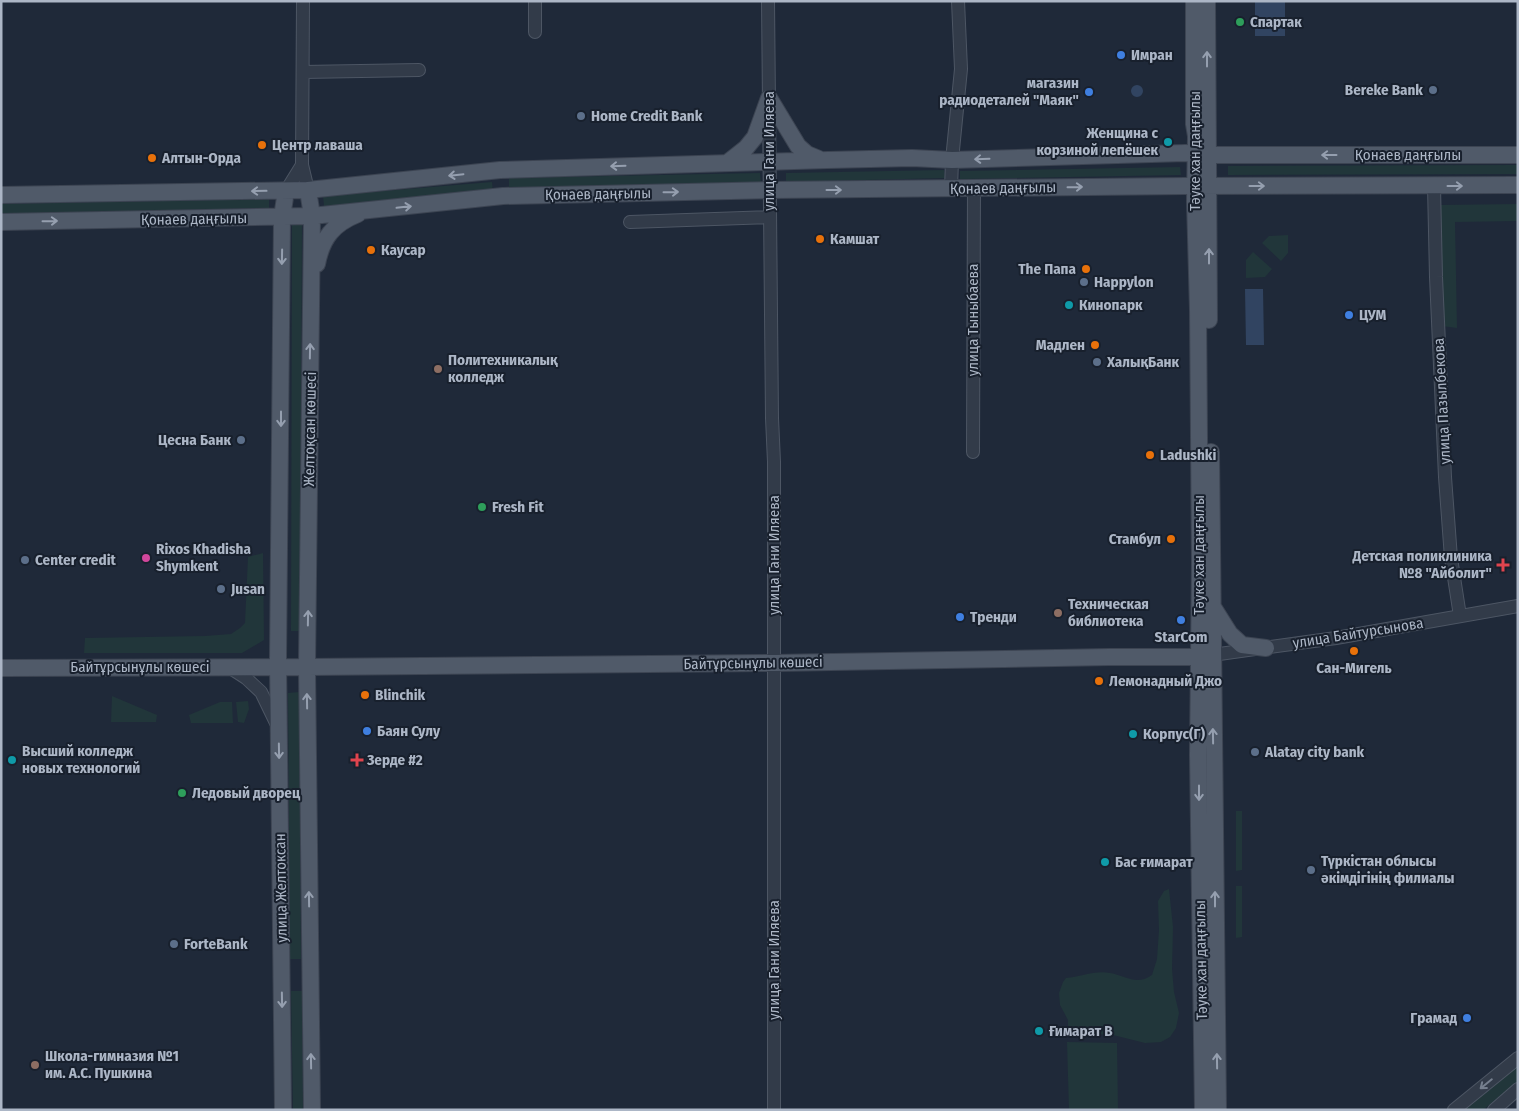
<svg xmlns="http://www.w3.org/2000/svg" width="1519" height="1111" viewBox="0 0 1519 1111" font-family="'Fira Sans Condensed',sans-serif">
<rect width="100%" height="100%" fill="#1f2939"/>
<path fill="#21363a" d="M1518,165V174L1228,175V166Z
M1180,167L1181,175L960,179V171Z
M944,170L945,178L786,182V173Z
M760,173L761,183L509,188V178Z
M492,182L493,192L324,206L323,196Z
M269,199V208L1,214V204Z
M1518,204V221L1455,222L1457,328L1442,326L1439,205Z
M292,225H302L300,631H291Z
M1288,235V253L1281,261L1262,243L1269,236Z
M1253,252L1272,269L1265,277L1246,278V260Z
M263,553L264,640L242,653H84L85,638L205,636L231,634L240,628L245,623L248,557Z
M299,692L301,959H290L288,693Z
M112,696L157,715L156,722H111Z
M248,701L249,709L244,723L238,722L236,702Z
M220,702H232L233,723H191L189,715Z
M1236,811H1242V870L1236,871Z
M1236,886H1242V937L1236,938Z
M1169,889L1173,927L1172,969L1174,992L1179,1013L1176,1028L1170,1037L1161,1042L1145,1043L1113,1035L1075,1033L1070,1031L1068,1025V1020L1060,1005L1059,993L1063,982L1066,978C1081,977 1095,970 1110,973C1126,976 1137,986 1152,975L1157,959L1159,930L1158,901L1164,891Z
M291,991H302L303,1110H293Z
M1067,1042L1117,1043L1118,1110H1069Z
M1518,1066V1081L1483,1110H1465Z"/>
<path fill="#314461" d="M1255,1H1285V36H1255Z
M1131 91a6 6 0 1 1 12 0a6 6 0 1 1-12 0Z
M1245,289H1263L1264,345H1246Z"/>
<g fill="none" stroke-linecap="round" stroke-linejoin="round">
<g stroke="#4d5664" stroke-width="14">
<path id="minor" d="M303,1L302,165L308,190
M768,1L772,418L774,462V1110
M535,32V1
M303,72L419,70
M1434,186L1436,277L1445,477L1451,558L1460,616
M951,189L952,160L961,69L958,1
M286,191L302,165
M630,222L770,217
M973,452L974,188
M1212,655L1336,638L1518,606
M229,667L246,678L261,692L277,725
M1454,1110L1518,1058
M1494,1110L1518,1089"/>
</g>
<g stroke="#3c4452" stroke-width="18">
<path id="major" d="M1194,1V124L1196,136L1195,201L1198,310L1200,562L1198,755L1203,1110
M1207,1L1209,320
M727,163L746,148L755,137L769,98L798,146L807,154L819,159
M308,190L312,216L307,667L312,1110
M1,195L308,190L500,170L828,160L912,158L952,160L1185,153L1219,155H1518
M1,222L312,216L503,196L770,190L1185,186L1518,185
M317,264C322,238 333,224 358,214
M1211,452L1218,1110
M1213,607L1230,634L1242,645L1266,648
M1,668L307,667L775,663L1109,657H1189L1212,655
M283,1110L278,661L282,217L286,191"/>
</g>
<use href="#minor" stroke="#323b49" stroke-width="12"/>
<use href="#major" stroke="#505a69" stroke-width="16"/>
</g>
<defs><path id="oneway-shaft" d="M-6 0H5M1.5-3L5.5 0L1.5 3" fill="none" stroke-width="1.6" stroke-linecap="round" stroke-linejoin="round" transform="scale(1.25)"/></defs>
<g stroke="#959faf">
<use href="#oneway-shaft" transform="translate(1207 59) rotate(-90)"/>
<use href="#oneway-shaft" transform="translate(1329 155) rotate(-180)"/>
<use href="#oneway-shaft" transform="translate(982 159) rotate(178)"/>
<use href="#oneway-shaft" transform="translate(618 166) rotate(178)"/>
<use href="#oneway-shaft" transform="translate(456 175) rotate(174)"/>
<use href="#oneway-shaft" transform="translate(1257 186)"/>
<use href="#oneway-shaft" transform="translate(1455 186)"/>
<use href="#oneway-shaft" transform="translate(1075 187) rotate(-1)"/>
<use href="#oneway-shaft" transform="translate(834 190)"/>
<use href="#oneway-shaft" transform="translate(259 191) rotate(179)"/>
<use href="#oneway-shaft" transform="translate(671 192) rotate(-1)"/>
<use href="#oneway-shaft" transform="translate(404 207) rotate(-6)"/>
<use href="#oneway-shaft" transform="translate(50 221) rotate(-1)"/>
<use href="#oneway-shaft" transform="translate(1209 256) rotate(-90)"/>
<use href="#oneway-shaft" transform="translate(282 257) rotate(91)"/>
<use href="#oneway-shaft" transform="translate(310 351) rotate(-89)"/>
<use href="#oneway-shaft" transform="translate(281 419) rotate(90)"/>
<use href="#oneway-shaft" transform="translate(308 618) rotate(-89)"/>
<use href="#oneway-shaft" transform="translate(307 701) rotate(-91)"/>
<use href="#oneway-shaft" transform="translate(1213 736) rotate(-91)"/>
<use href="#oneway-shaft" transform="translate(279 751) rotate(89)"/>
<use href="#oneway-shaft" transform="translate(1199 793) rotate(90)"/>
<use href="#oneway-shaft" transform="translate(309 899) rotate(-91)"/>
<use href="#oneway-shaft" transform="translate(1215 899) rotate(-90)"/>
<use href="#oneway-shaft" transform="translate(282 1000) rotate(89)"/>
<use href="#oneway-shaft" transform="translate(311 1061) rotate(-91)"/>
<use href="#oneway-shaft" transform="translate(1217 1061) rotate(-91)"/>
</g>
<use stroke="#757f8e" href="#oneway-shaft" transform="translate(1486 1084) rotate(141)"/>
<g fill="#2e9e5b" stroke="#18202d" stroke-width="2">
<circle cx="1240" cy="22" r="5"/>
<circle cx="482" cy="507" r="5"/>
<circle cx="182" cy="793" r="5"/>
</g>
<g fill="#3f7fe0" stroke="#18202d" stroke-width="2">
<circle cx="1121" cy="55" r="5"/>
<circle cx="1089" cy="92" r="5"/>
<circle cx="1349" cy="315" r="5"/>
<circle cx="960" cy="617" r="5"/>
<circle cx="1181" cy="620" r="5"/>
<circle cx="367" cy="731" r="5"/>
<circle cx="1467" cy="1018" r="5"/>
</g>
<g fill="#5c6f8a" stroke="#18202d" stroke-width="2">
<circle cx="1433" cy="90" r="5"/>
<circle cx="581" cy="116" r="5"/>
<circle cx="1084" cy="282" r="5"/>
<circle cx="1097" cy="362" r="5"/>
<circle cx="241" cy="440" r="5"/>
<circle cx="25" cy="560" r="5"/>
<circle cx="221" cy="589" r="5"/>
<circle cx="1255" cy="752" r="5"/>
<circle cx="1311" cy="870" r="5"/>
<circle cx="174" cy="944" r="5"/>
</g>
<g fill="#0f9aa8" stroke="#18202d" stroke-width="2">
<circle cx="1168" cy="142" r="5"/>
<circle cx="1069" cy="305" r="5"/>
<circle cx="1133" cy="734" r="5"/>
<circle cx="12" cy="760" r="5"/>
<circle cx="1105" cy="862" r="5"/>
<circle cx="1039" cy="1031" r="5"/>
</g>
<g fill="#e8710a" stroke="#18202d" stroke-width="2">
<circle cx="262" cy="145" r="5"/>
<circle cx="152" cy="158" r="5"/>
<circle cx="820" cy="239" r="5"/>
<circle cx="371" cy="250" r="5"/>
<circle cx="1086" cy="269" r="5"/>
<circle cx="1095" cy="345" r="5"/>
<circle cx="1150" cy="455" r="5"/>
<circle cx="1171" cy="539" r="5"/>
<circle cx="1354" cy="651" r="5"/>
<circle cx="1099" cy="681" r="5"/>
<circle cx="365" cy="695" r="5"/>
</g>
<g fill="#8d6e63" stroke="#18202d" stroke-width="2">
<circle cx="438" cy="369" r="5"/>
<circle cx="1058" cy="613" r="5"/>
<circle cx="35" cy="1065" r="5"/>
</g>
<circle fill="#d1479c" stroke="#18202d" stroke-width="2" cx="146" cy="558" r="5"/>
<g fill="#e0444e" stroke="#18202d" stroke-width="2">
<path d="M1500.5 557.5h5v5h5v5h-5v5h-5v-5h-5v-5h5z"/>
<path d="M354.5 752.5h5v5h5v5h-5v5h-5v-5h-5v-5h5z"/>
</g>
<g text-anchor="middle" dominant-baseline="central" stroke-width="4" stroke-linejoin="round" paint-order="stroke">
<g font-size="15" font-weight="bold" fill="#acb6c6" stroke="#18202d" text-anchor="start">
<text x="1250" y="22">Спартак</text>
<text x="1131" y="55">Имран</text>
<text x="1079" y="83" text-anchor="end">магазин<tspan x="1079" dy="17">радиодеталей "Маяк"</tspan></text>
<text x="1423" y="90" text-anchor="end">Bereke Bank</text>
<text x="591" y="116">Home Credit Bank</text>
<text x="1158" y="133" text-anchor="end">Женщина с<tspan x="1158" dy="17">корзиной лепёшек</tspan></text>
<text x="272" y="145">Центр лаваша</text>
<text x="162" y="158">Алтын-Орда</text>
<text x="830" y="239">Камшат</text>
<text x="381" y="250">Каусар</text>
<text x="1076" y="269" text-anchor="end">The Папа</text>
<text x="1094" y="282">Happylon</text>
<text x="1079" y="305">Кинопарк</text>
<text x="1359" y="315">ЦУМ</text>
<text x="1085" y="345" text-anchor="end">Мадлен</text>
<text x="448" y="360">Политехникалық<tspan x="448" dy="17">колледж</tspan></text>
<text x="1107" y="362">ХалықБанк</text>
<text x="231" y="440" text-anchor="end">Цесна Банк</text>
<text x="1160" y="455">Ladushki</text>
<text x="492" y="507">Fresh Fit</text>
<text x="1161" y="539" text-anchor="end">Стамбул</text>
<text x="156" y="549">Rixos Khadisha<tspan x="156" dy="17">Shymkent</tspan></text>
<text x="1492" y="556" text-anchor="end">Детская поликлиника<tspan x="1492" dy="17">№8 "Айболит"</tspan></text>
<text x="35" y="560">Center credit</text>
<text x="231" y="589">Jusan</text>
<text x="1068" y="604">Техническая<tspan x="1068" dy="17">библиотека</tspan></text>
<text x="970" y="617">Тренди</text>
<text x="1181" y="637" text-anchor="middle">StarCom</text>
<text x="1354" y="668" text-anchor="middle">Сан-Мигель</text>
<text x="1109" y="681">Лемонадный Джо</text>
<text x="375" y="695">Blinchik</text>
<text x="377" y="731">Баян Сулу</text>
<text x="1143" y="734">Корпус(Г)</text>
<text x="22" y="751">Высший колледж<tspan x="22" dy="17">новых технологий</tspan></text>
<text x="1265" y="752">Alatay city bank</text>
<text x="367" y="760">Зерде #2</text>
<text x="192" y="793">Ледовый дворец</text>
<text x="1321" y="861">Түркістан облысы<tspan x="1321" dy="17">әкімдігінің филиалы</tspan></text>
<text x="1115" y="862">Бас ғимарат</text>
<text x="184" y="944">ForteBank</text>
<text x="1457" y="1018" text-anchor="end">Грамад</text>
<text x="1049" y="1031">Ғимарат В</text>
<text x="45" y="1056">Школа-гимназия №1<tspan x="45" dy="17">им. А.С. Пушкина</tspan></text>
</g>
<g font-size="15" fill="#acb6c6" stroke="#18202d">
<text transform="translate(769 151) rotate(-90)">улица Гани Иляева</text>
<text transform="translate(1195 151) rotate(-90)">Тәуке хан даңғылы</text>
<text x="1408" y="155">Қонаев даңғылы</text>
<text transform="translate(1003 188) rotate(-1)">Қонаев даңғылы</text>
<text transform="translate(598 194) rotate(-1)">Қонаев даңғылы</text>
<text transform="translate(194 219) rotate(-1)">Қонаев даңғылы</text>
<text transform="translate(973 320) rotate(-90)">улица Тыныбаева</text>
<text transform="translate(1442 401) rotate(-93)">улица Пазылбекова</text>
<text transform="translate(310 429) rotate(-89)">Желтоқсан көшесі</text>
<text transform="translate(774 555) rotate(-90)">улица Гани Иляева</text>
<text transform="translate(1199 555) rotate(-90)">Тәуке хан даңғылы</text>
<text transform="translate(1358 633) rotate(-9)">улица Байтурсынова</text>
<text transform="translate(753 663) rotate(-1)">Байтұрсынұлы көшесі</text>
<text x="140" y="667">Байтұрсынұлы көшесі</text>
<text transform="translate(281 888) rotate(-91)">улица Желтоксан</text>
<text transform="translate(774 960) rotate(-90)">улица Гани Иляева</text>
<text transform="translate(1201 960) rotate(-91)">Тәуке хан даңғылы</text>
</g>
</g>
<rect width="1519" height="1111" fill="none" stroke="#acb6c6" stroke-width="5"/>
</svg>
